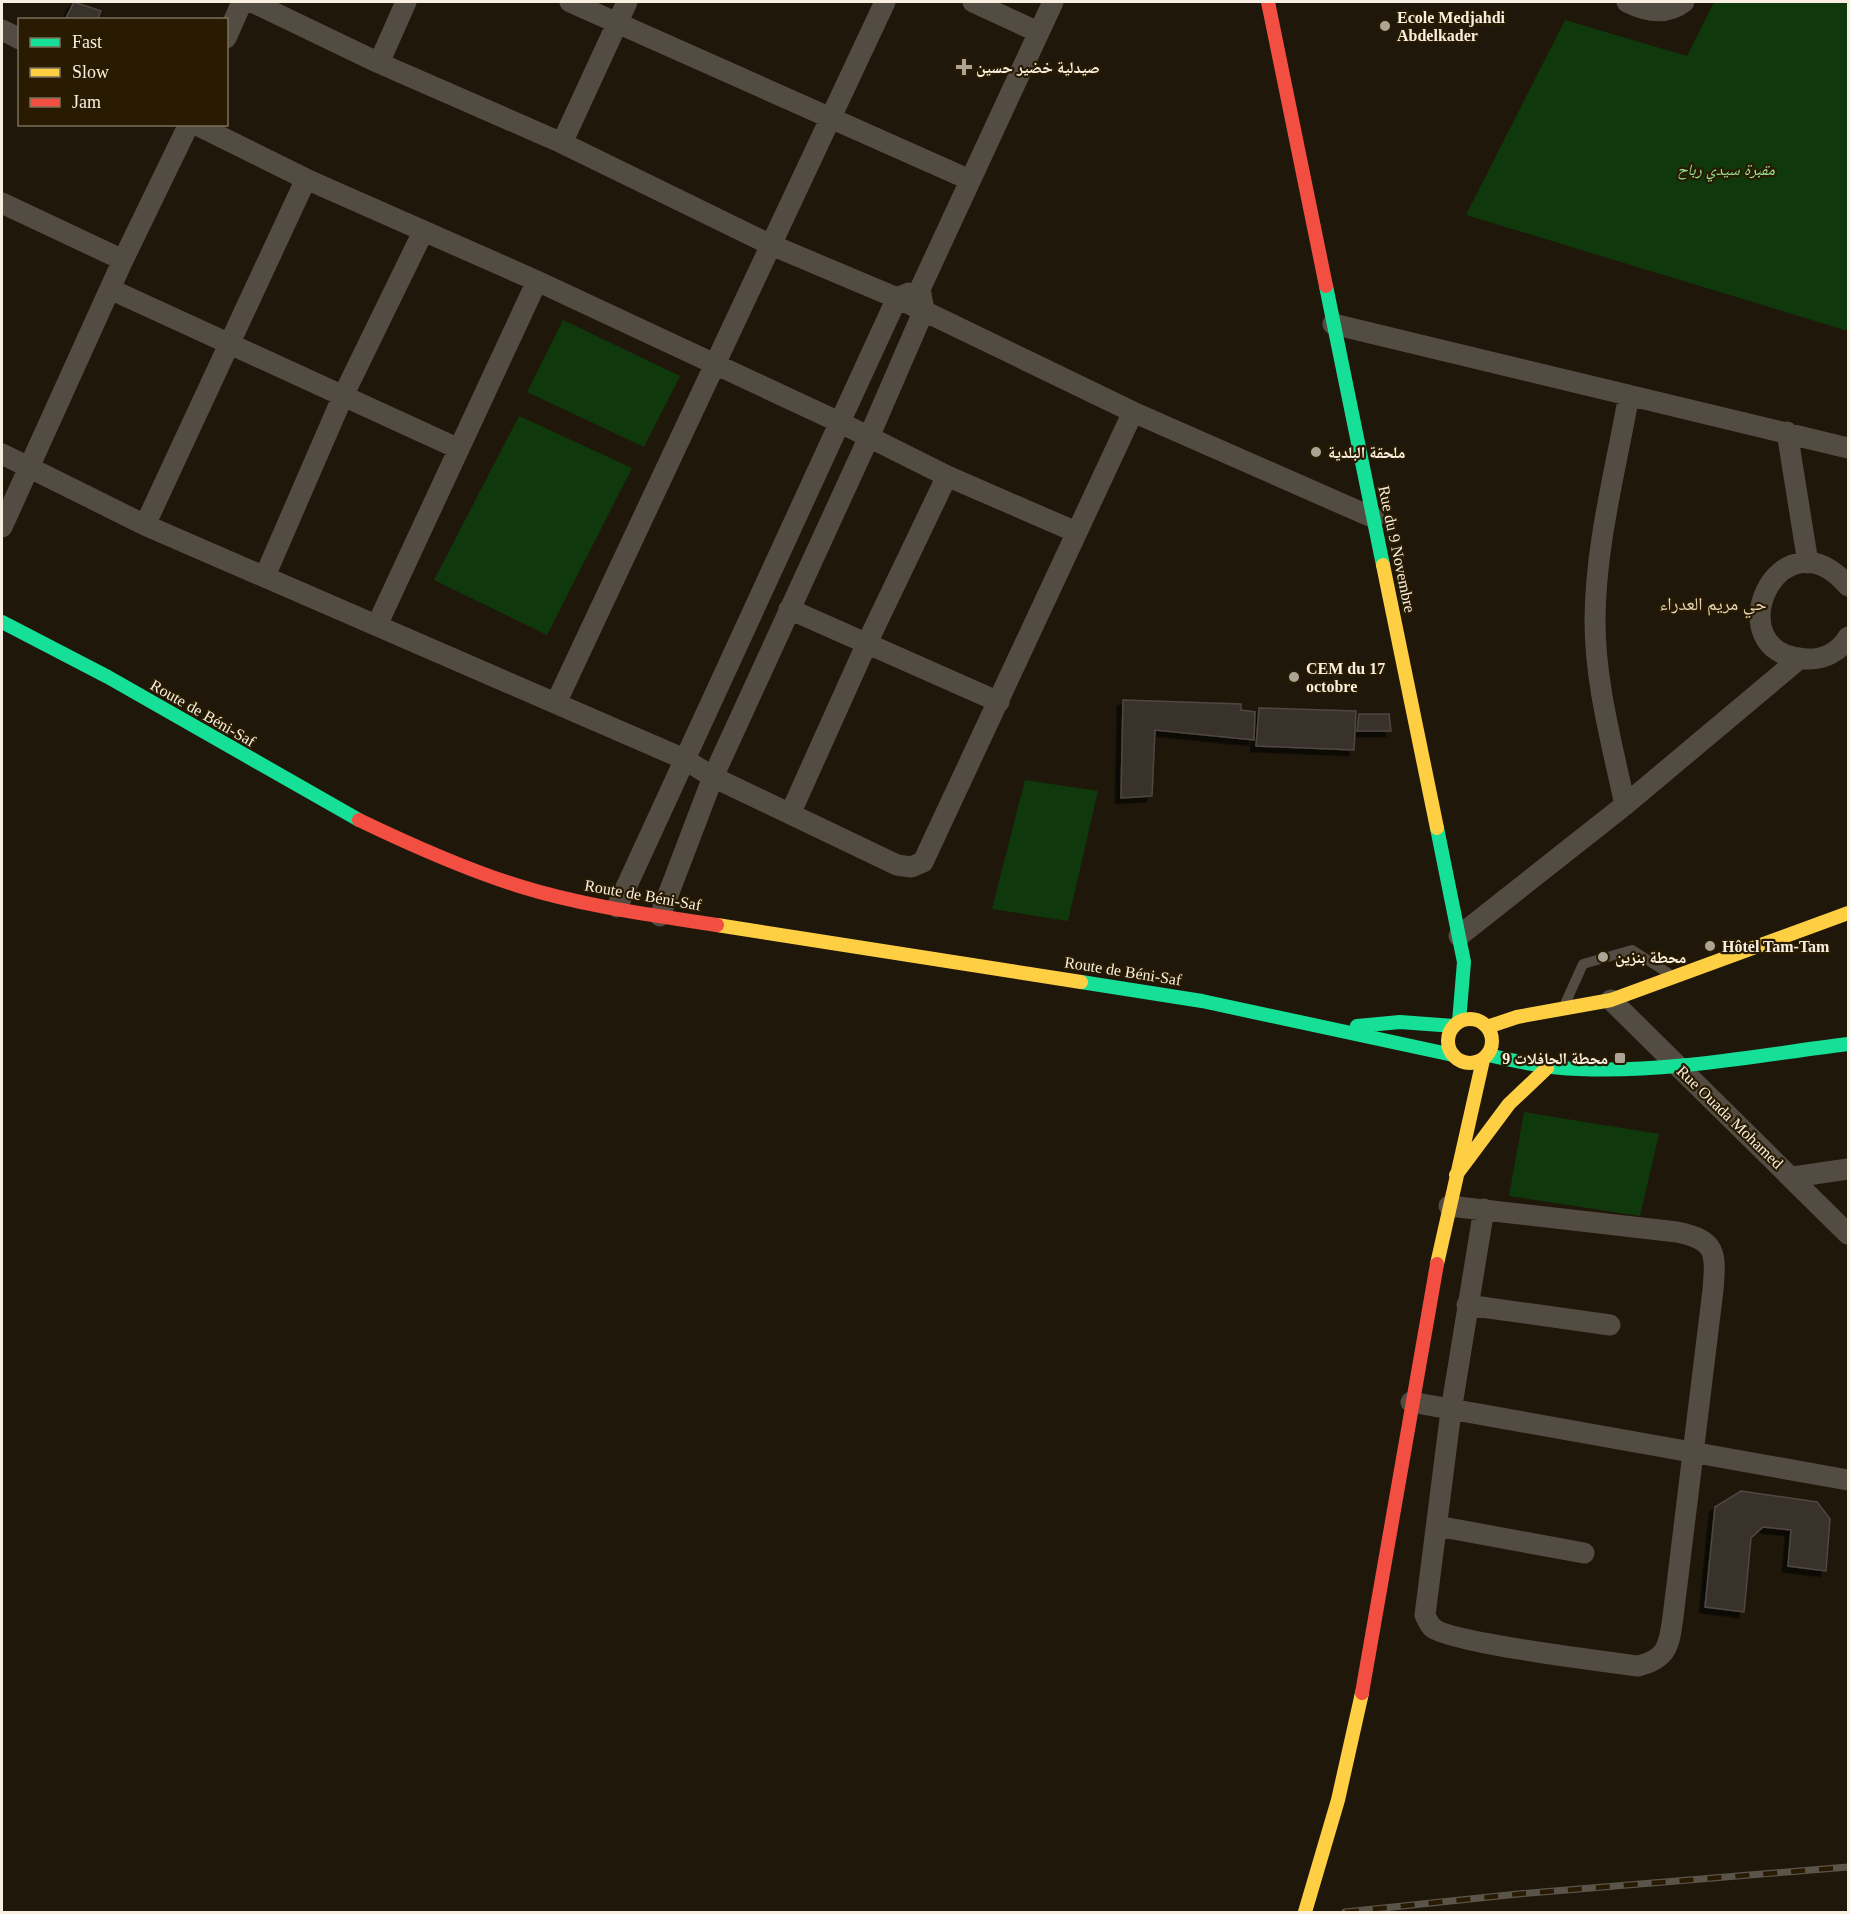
<svg xmlns="http://www.w3.org/2000/svg" width="1850" height="1914" viewBox="0 0 1850 1914" font-family="'Times New Roman','Noto Naskh Arabic',serif">
<defs>
<filter id="shadow"><feDropShadow dx="-5.5" dy="5.5" stdDeviation="0" flood-color="#0009"/></filter>
</defs>
<rect width="100%" height="100%" fill="#1f180a"/>
<path fill="#0f380c" d="M1714,2H1848V331L1466,215L1565,20L1687,56Z
M563,320L680,376L644,447L527,392Z
M519,416L632,468L547,635L434,580Z
M1025,780L1098,791L1068,921L992,909Z
M1524,1112L1659,1134L1640,1216L1509,1196Z"/>
<path fill="#38302c" stroke="#504742" stroke-width="1.5" filter="url(#shadow)" d="M74,2L101,11L97,20H65Z
M1123,700L1241,704V710L1255,712L1254,740L1155,730L1152,796L1121,798Z
M1259,708L1356,711L1354,750L1256,746Z
M1359,714H1389L1391,731H1357Z
M1741,1491L1817,1502L1830,1519L1826,1571L1788,1566L1791,1530L1763,1527L1751,1538L1744,1612L1705,1607L1715,1507Z"/>
<g fill="none" stroke-linecap="round" stroke-linejoin="round">
<path stroke="#534c42" stroke-width="10" d="M1565,1004L1583,964L1632,950L1668,973"/>
<path stroke="#534c42" stroke-width="21" d="M252,2L379,63L562,143L769,244L897,298L1133,412L1374,518
M570,2L970,180
M973,2L1038,32
M1627,2C1645,11 1666,16 1684,2
M2,30L20,39
M226,38L242,2
M379,63L406,2
M195,124L306,179L537,281L839,422L947,476L1076,532
M562,143L627,2
M2,203L123,260
M110,289L459,449
M1333,324L1848,448
M1787,432L1808,563
M2,454L145,525L684,759L713,777L897,865L911,867L923,862L1133,412
M145,525L306,179
M2,527L123,260L189,124
M265,576L343,396L423,232
M1848,586C1779,506 1713,654 1806,659C1823,660 1840,652 1848,637
M789,609L999,702
M377,625L537,281
M556,703L885,2
M1625,805C1612,744 1595,683 1595,621C1595,547 1616,468 1629,395
M791,812L867,643L947,476
M617,907L897,298L909,293
M660,916L713,777L869,437L924,310L920,289L1053,2
M1459,936L1625,805L1799,659
M1611,1000L1848,1234
M1793,1177L1848,1169
M1449,1206L1677,1232C1717,1240 1716,1253 1713,1290L1673,1617C1669,1645 1668,1659 1638,1666C1608,1662 1446,1642 1432,1627C1429,1624 1427,1619 1425,1615L1451,1411L1484,1209
M1467,1305L1610,1325
M1411,1402L1848,1480
M1437,1526L1584,1553"/>
<path stroke="#16e098" stroke-width="14" d="M1326,286L1383,565
M2,622L108,677L359,820
M1437,828L1464,962L1459,1022
M1081,982L1202,1001L1453,1055
M1357,1026L1400,1022L1454,1026
M1488,1055C1518,1062 1548,1068 1579,1069C1669,1073 1759,1055 1848,1044"/>
<path stroke="#ffcf43" stroke-width="14" d="M1383,565L1437,828
M717,925L1081,982
M1448 1041a22 22 0 1 1 44 0a22 22 0 1 1-44 0Z
M1487,1027L1517,1017L1611,1000L1848,913
M1456,1175L1509,1104L1547,1068
M1437,1264L1483,1060
M1305,1912L1338,1800L1362,1693"/>
<path stroke="#f24e42" stroke-width="14" d="M1268,2L1326,286
M359,820C411,845 464,869 519,886C583,906 651,915 717,925
M1362,1693L1437,1264"/>
<g stroke="#5b544b" stroke-width="7">
<path id="rail" d="M1345,1912L1518,1894L1848,1867"/>
</g>
<use href="#rail" stroke="#281b01" stroke-width="4.5" stroke-dasharray="14" stroke-linecap="butt"/>
</g>
<g fill="#aca495" stroke="#281b01" stroke-width="2">
<circle cx="1385" cy="26" r="6"/>
<path d="M961 58h6v6h6v6h-6v6h-6v-6h-6v-6h6z"/>
<circle cx="1316" cy="452" r="6"/>
<circle cx="1294" cy="677" r="6"/>
<circle cx="1710" cy="946" r="6"/>
<circle cx="1603" cy="957" r="6"/>
<rect x="1614" y="1052" width="12" height="12" rx="3"/>
</g>
<g text-anchor="middle" dominant-baseline="central" stroke-width="4.5" stroke-linejoin="round" paint-order="stroke">
<g font-size="16" font-weight="bold" fill="#f8efe0" stroke="#281b01" text-anchor="start">
<text x="1397" y="17">Ecole Medjahdi<tspan x="1397" dy="18">Abdelkader</tspan></text>
<text x="976" y="67">صيدلية خضير حسين</text>
<text x="1328" y="452">ملحقة البلدية</text>
<text x="1306" y="668">CEM du 17<tspan x="1306" dy="18">octobre</tspan></text>
<text x="1722" y="946">Hôtel Tam-Tam</text>
<text x="1615" y="957">محطة بنزين</text>
<text x="1608" y="1058" text-anchor="end">محطة الحافلات 9</text>
</g>
<g font-size="16" font-style="italic" fill="#99e494" stroke="#281b01">
<text x="1726" y="169">مقبرة سيدي رباح</text>
</g>
<g font-size="16" fill="#f8efe0" stroke="#281b01">
<text transform="translate(1397 549) rotate(78)">Rue du 9 Novembre</text>
<text transform="translate(203 713) rotate(30)">Route de Béni-Saf</text>
<text transform="translate(643 895) rotate(10)">Route de Béni-Saf</text>
<text transform="translate(1123 971) rotate(9)">Route de Béni-Saf</text>
<text transform="translate(1730 1117) rotate(44)">Rue Ouada Mohamed</text>
</g>
<g font-size="18" fill="#e8d6b7" stroke="#281b01">
<text x="1713" y="604">حي مريم العدراء</text>
</g>
</g>
<rect width="1850" height="1914" fill="none" stroke="#f8efe0" stroke-width="6"/>
<rect x="18" y="18" width="210" height="108" fill="#281b01" stroke="#7b705a" stroke-width="1.5"/>
<rect x="30" y="38" width="30" height="9" fill="#16e098" stroke="#7b705a" stroke-width="1.5"/>
<text x="72" y="48" font-size="18" fill="#f8efe0">Fast</text>
<rect x="30" y="68" width="30" height="9" fill="#ffcf43" stroke="#7b705a" stroke-width="1.5"/>
<text x="72" y="78" font-size="18" fill="#f8efe0">Slow</text>
<rect x="30" y="98" width="30" height="9" fill="#f24e42" stroke="#7b705a" stroke-width="1.5"/>
<text x="72" y="108" font-size="18" fill="#f8efe0">Jam</text>
</svg>
